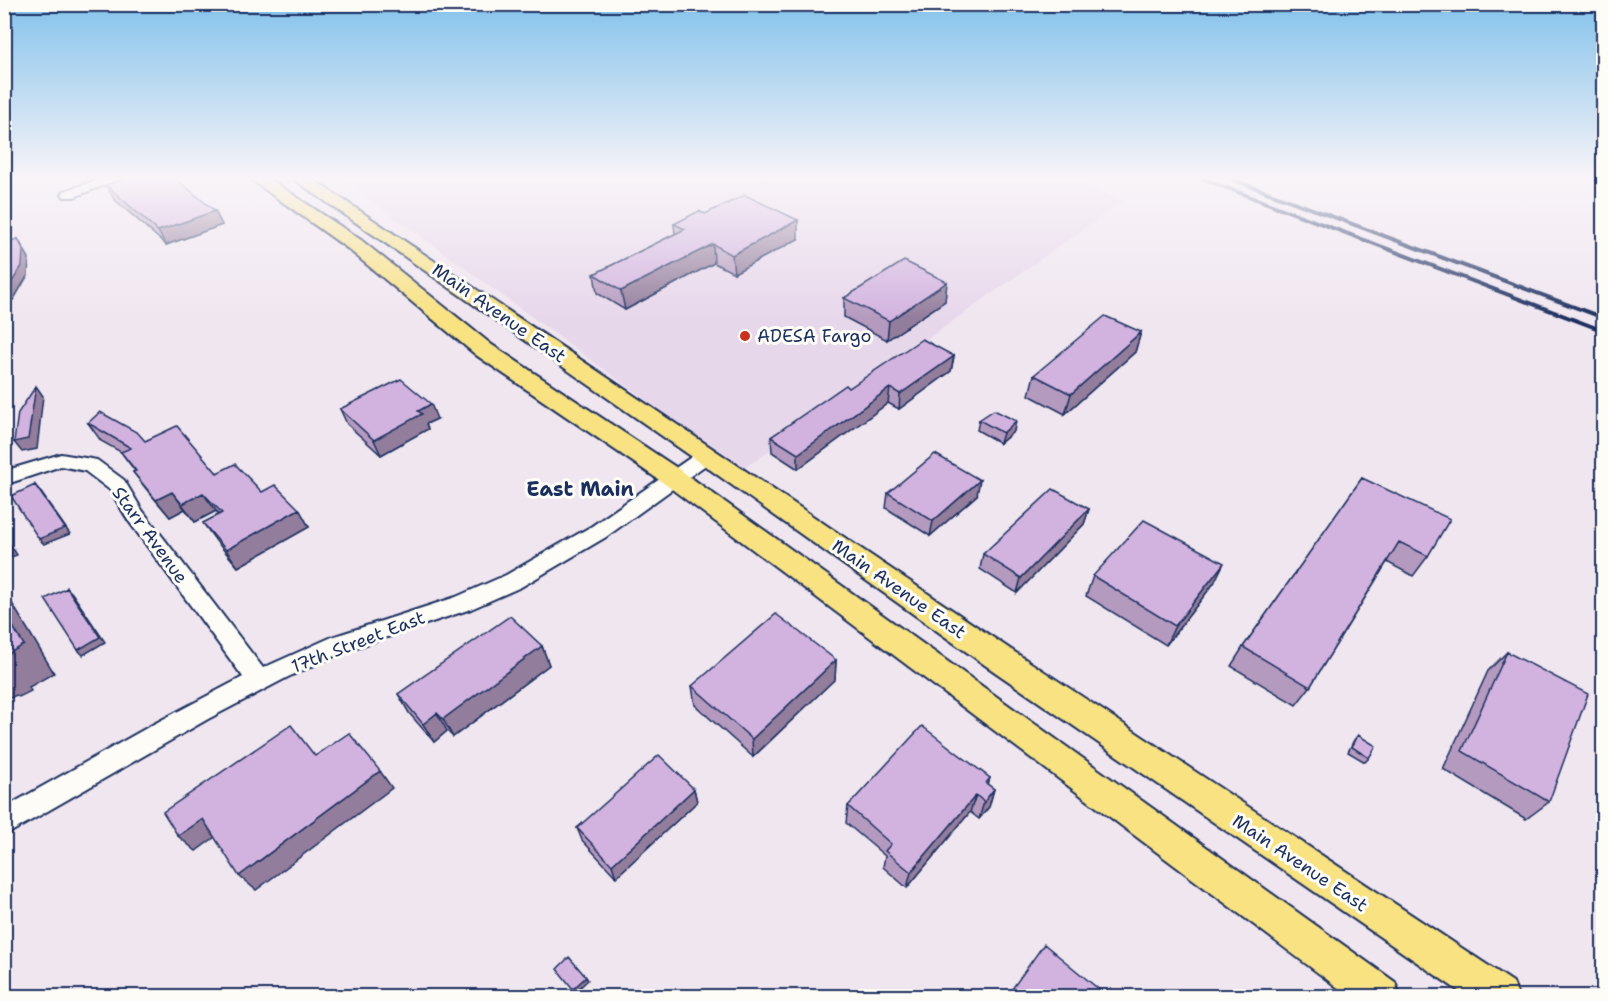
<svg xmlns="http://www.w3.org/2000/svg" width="1608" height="1001" viewBox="0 0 1608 1001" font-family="'Shantell Sans',sans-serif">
<rect width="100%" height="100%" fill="#f0e6f0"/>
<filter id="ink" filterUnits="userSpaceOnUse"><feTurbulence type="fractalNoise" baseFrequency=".0167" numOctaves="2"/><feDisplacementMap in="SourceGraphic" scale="12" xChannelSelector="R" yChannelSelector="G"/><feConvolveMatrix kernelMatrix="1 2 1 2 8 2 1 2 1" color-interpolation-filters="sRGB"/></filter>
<g filter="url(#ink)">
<path fill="#e7d7eb" d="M341,178H1068L1123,201L742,470Z"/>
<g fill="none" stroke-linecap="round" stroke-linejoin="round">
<g stroke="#1b2f5e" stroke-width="4">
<path id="minor" d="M104,178H123L74,197H64L62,194L64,191Z
M707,449L714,451L716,455L714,459L606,537L521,587L471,609L348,650L288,677L208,719L4,836V808L152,725L243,677L128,520L110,490L85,471L61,466L4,485V471L61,454L97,460L124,480L142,510L263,668L332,637L456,597L506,575L592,526L700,451Z"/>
</g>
<g stroke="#1b2f5e" stroke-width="4">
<path id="major" d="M249,178H268L361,240L492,345L683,472L1395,982L1400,996H1349L665,484L476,355L347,248Z
M292,178H311L1007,647L1513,982L1518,996H1466L985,665L698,461Z"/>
</g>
<use href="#minor" fill="#fdfcf7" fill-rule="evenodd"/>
<use href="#major" fill="#f8e281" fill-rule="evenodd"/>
<path stroke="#1b2f5e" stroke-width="4" d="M1201,178L1604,331
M1229,178L1604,318"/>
</g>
<path fill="#b59ac0" stroke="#1b2f5e" stroke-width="1.5" d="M106,185L215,211L222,225L166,245L114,199Z
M705,214L798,239L734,273L714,263L625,310L597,293L594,274L675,234L674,224Z
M947,282L945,301L887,340L844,317V298Z
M1141,332L1135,352L1065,414L1029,395L1034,375Z
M954,356L951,371L899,409L888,403L798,469L772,452L771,437L849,388Z
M340,409L437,419L426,424L428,429L381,455L347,424Z
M979,420L1014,431L1000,443L977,430Z
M88,423L145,441L262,492L299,509L309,527L238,567L216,541L203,523L219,515L216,511L195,522L185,509L170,517L147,490L133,472L135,471L121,452L101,441Z
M1362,478L1428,556L1413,576L1387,562L1310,687L1296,705L1231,666L1243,647Z
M888,493L977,495L930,536L886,508Z
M1089,509L1084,524L1017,593L980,569L983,554Z
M1093,576L1214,583L1166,645L1086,596Z
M542,646L549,665L453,737L447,731L434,742L409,713L398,694Z
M1507,652L1549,802L1526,819L1443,769L1488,671Z
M836,660L835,679L753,757L695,705L692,686Z
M1358,735L1369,758L1365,762L1348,752L1354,740Z
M990,778L988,785L994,789L989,807L979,819L970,812L907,888L883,867L885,856L846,823L848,806Z
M694,789L697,802L616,877L582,840L577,828Z"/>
<path fill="#937d9c" stroke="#1b2f5e" stroke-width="1.5" d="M215,211L222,225L166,245L158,231Z
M798,220V239L734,273L732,255Z
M18,239L29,258L28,275L14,299L4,307V292Z
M713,244L714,263L625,310L621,291Z
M947,282L945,301L887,340L889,321Z
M1141,332L1135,352L1065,414L1071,394Z
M954,356L951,371L899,409L900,394Z
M36,386L43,396L37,449L22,452L14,442Z
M890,388L888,403L798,469V454Z
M431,404L437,419L426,424L428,429L381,455L374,440L418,411Z
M1016,421L1014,431L1000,443L1003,433Z
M980,480L977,495L930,536L933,521Z
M35,485L40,491L70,534L44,544L39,539Z
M172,492L185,509L170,517L156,500Z
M203,493L216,511L195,522L182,504Z
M299,509L309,527L238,567L226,550Z
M1089,509L1084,524L1017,593L1021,578Z
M4,535L17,555L4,560Z
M1224,563L1214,583L1166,645L1175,626Z
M67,588L72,593L105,642L83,655L78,650Z
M4,590L54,673L29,687L31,691L19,697L16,695L4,701Z
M542,646L549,665L453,737L443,719Z
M836,660L835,679L753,757L752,739Z
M437,713L447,731L434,742L423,724Z
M380,771L392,788L256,890L239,876Z
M694,789L697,802L616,877L612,865Z
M994,789L989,807L979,819L984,802Z
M976,795L970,812L907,888L911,872Z
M203,819L219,834L196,851L178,836Z
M586,977L588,980L575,992L573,989Z"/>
<path fill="#d2b3df" stroke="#1b2f5e" stroke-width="1.5" d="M128,178H175L215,211L158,231L106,185Z
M745,195L798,220L732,255L713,244L621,291L594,274L685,229L674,224L699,211L705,214Z
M18,239L23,249L22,266L7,290L4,292V243Z
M904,261L947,282L889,321L844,298Z
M1105,316L1141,332L1071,394L1034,375Z
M922,339L954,356L900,394L890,388L798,454L771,437L846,385L849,388Z
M401,379L431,404L418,411L422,414L374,440L340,409Z
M36,386L28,439L14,442L18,413Z
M994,410L1016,421L1003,433L979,420Z
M100,412L138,433L145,441L177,426L217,473L235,464L262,492L275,485L299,509L226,550L203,523L222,513L203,493L182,504L172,492L156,500L133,472L136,471L121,452L131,448L88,423Z
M935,454L980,480L933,521L888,493Z
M1362,478L1450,519L1428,556L1399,542L1310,687L1243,647Z
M35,485L65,528L39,539L11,496Z
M1053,489L1089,509L1021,578L983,554Z
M1144,520L1224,563L1175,626L1093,576Z
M4,538L11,549L4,552Z
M67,588L100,637L78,650L45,599Z
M4,612L24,645L4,656Z
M776,614L836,660L752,739L692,686Z
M510,616L542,646L443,719L437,713L423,724L398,694Z
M1507,652L1588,694L1549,802L1462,751Z
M291,725L315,756L349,733L380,771L239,876L203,819L178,836L163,812Z
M922,726L990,778L986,783L994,789L984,802L976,795L911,872L885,851L891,844L848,806Z
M1358,735L1376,746L1369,758L1352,747Z
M659,755L694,789L612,865L577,828Z
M1044,944L1107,996H1007Z
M569,957L586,977L573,989L557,969Z"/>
</g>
<linearGradient id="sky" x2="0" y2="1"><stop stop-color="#84c2eb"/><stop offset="0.56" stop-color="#f8f4f8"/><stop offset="1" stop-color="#f8f4f8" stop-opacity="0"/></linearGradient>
<rect width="1608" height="318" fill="url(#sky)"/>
<circle fill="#c8321e" stroke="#fdfcf7" stroke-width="2" cx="745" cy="336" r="6"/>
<g text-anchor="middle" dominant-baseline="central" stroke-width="6" stroke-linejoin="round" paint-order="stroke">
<g font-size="18" fill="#1b2f5e" stroke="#fdfcf7">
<text transform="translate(499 313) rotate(35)">Main Avenue East</text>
<text transform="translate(150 535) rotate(54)">Starr Avenue</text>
<text transform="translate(899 589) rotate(35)">Main Avenue East</text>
<text transform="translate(358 642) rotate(-21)">17th Street East</text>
<text transform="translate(1300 863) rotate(34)">Main Avenue East</text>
</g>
<g font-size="18" fill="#1b2f5e" stroke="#fdfcf7" text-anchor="start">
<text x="757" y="336">ADESA Fargo</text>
</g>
<g font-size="20" font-weight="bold" fill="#1b2f5e" stroke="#fdfcf7">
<text x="580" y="489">East Main</text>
</g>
</g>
<rect width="1608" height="1001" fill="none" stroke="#fdfcf7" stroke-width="24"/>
<rect x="12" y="12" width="1584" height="977" fill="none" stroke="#1b2f5e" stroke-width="2" filter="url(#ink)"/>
</svg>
